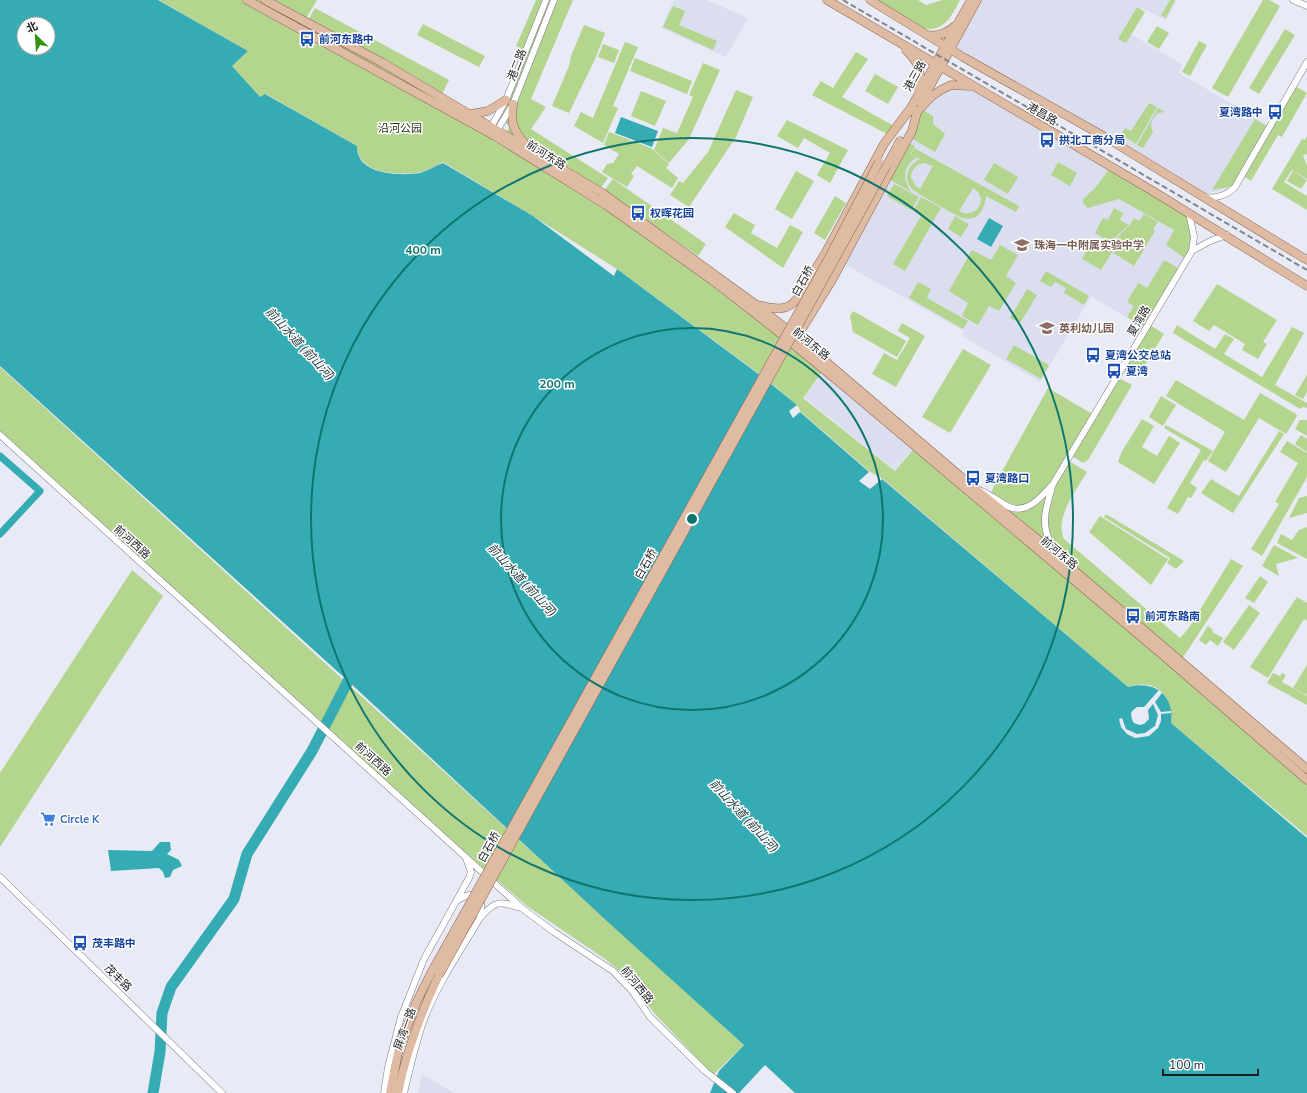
<svg xmlns="http://www.w3.org/2000/svg" width="1307" height="1093" viewBox="0 0 1307 1093" font-family="'Nunito Sans','Noto Sans SC',sans-serif">
<rect width="100%" height="100%" fill="#e8eaf5"/>
<path fill="#dadeef" d="M674,0H706L748,18L726,57L661,28Z
M978,0H1177L1166,21L1142,8L1129,33L1183,65L1179,73L1270,126L1235,187L1201,195L951,50Z
M973,87L1151,190L1195,240L1146,329L1091,296L1040,382L962,336L964,331L842,263L912,131L917,112L941,90Z
M827,367L918,444L895,470L804,397Z
M422,1074L454,1093H418Z"/>
<path fill="#b4d58e" fill-rule="evenodd" d="M159,0H264L382,64L600,192L828,364L803,398L895,471L920,442L1181,662L1307,774V836L1171,723C1174,695 1155,678 1128,687L883,479L869,471L801,412L797,405L762,376L617,269L533,216L443,162C436,166 427,171 420,172C399,176 357,174 357,146L266,94L260,97L232,66L248,51Z
M268,0H317L305,20Z
M536,0H546L524,51L516,46Z
M549,0H573L531,99L546,107L531,129L608,178L600,189L506,133L510,126L498,119Z
M875,0H918L926,5L942,0H960C951,17 944,33 921,28Z
M1170,0H1175L1166,18L1161,15Z
M1263,0H1269L1280,6L1228,97L1212,88Z
M673,6L685,11L679,25L717,41L713,50L663,27Z
M1137,7L1145,12L1126,43L1118,39Z
M315,8L449,80L441,96L307,22Z
M423,24L485,56L479,67L417,35Z
M584,25L605,33L596,57L569,113L552,106L569,66L571,56Z
M1157,26L1169,33L1159,49L1147,42Z
M1285,29L1295,35L1259,94L1249,88Z
M1199,41L1207,45L1190,76L1182,72Z
M625,42L638,47L613,106L618,108L603,143L574,126L581,112L593,118Z
M603,44L619,50L614,63L598,57Z
M856,52L868,59L842,97L894,126L889,135L812,95L821,81L833,88Z
M635,58L692,81L687,94L630,71Z
M703,63L720,70L689,139L669,163L654,150L663,128L677,133L693,97L689,95Z
M875,74L898,87L888,104L865,91Z
M1295,86L1307,93L1282,137L1278,135L1251,181L1244,176Z
M736,90L753,97L736,137L689,207L670,195L679,181L683,183L708,152Z
M641,91L666,101L655,126L631,116Z
M1149,103L1157,107L1136,144L1121,135L1125,128L1131,131Z
M1158,108L1165,112L1158,113C1152,119 1149,124 1153,132L1143,148L1137,145Z
M921,109L933,116V124L945,134L935,152L911,138Z
M1255,119L1268,127L1234,186L1212,190Z
M787,120L848,150L830,183L817,175L830,153L804,138L798,148L777,136Z
M609,132L651,148L669,164L666,168L678,178L672,188L637,166L631,174L634,176L627,187L602,172L607,164L613,163L619,154L604,145Z
M1307,136V154L1303,155L1307,166V179L1292,170L1284,182L1307,196V210L1272,189L1302,139L1305,140Z
M908,143L915,146L910,154L917,158C902,165 903,180 911,192L889,179Z
M914,148L1019,206L1016,212L986,196C985,204 982,216 973,218C970,219 966,219 963,218C956,216 918,194 912,189C902,179 908,164 920,159L911,154ZM924,163L933,166L920,189L915,185L911,177C912,169 916,164 924,163ZM973,188C990,198 976,221 959,211Z
M1058,162L1077,173L1070,186L1051,175Z
M994,163L1018,177L1008,194L984,180Z
M1110,168L1188,214L1194,240L1186,259L1166,245L1174,230L1119,199L1088,208L1083,203V199L1095,188Z
M796,171L814,181L792,219L775,209Z
M1293,171L1307,180L1301,189L1287,181Z
M613,179L706,244L698,256L604,191Z
M894,184L919,197L911,210L887,196Z
M835,196L846,203L825,240L814,233Z
M921,197L941,208L905,271L893,264L921,216L913,211Z
M1114,208L1123,213L1120,220L1129,225L1110,242L1095,233L1103,218L1108,220Z
M734,213L755,225L751,233L777,248L790,225L803,232L783,268L725,227Z
M1144,214L1158,222L1153,229L1155,231L1134,266L1112,252L1101,270L1082,259L1091,242L1100,248L1105,241L1110,244L1130,225L1134,218L1139,221Z
M955,216L969,224L961,237L948,229Z
M1000,245L1018,255L1006,276L1016,283L999,311L989,306L978,325L962,316L968,303L949,291L972,250L991,260Z
M1164,260L1180,269L1145,327L1127,317L1134,306L1127,302L1138,283L1147,288Z
M1046,271L1089,296L1084,305L1064,293L1066,288L1055,282L1051,287L1040,281Z
M918,282L931,289L927,298L968,321L963,329L909,298Z
M1217,284L1277,320L1263,342L1267,344L1258,359L1242,350L1245,344L1214,325L1209,331L1193,321Z
M1027,289L1037,295L1020,323L1010,318Z
M853,311L906,341L897,357L853,332L850,316Z
M902,323L925,336L896,387L872,374L884,353L897,360L910,338L898,331Z
M1150,325L1164,334L1137,378L1124,370Z
M1177,325L1215,349L1225,334L1234,339L1224,354L1262,377L1292,327L1304,333L1275,385L1307,403V408L1303,407L1300,409L1173,333Z
M1014,345L1049,365L1041,379L1006,359Z
M963,349L991,365L950,433L922,417Z
M0,367L744,1045L713,1075L655,1014L623,974L605,959L527,906L466,853L0,431Z
M1307,375V392L1303,399L1295,395Z
M1119,378L1132,385L1088,460L1083,463L1072,456Z
M1176,380L1244,420L1260,393L1296,414L1297,416L1286,434L1259,418L1226,472L1208,461L1225,432L1166,396Z
M1048,388L1094,415C1081,436 1046,507 1020,508C1008,508 1000,500 991,494L993,488Z
M1161,396L1176,405L1163,426L1149,417Z
M1142,419L1154,426L1142,447L1157,456L1169,436L1180,443L1154,484L1118,462L1121,453Z
M1300,420H1307V436L1295,429Z
M1166,425L1213,451L1206,461L1204,460L1190,483L1197,488L1191,498L1188,497L1178,514L1167,508L1201,450L1164,428Z
M1279,431L1284,434L1233,513L1201,493L1211,479L1239,496Z
M1301,435L1307,439V452L1295,444Z
M1287,441L1307,453V477L1262,556L1251,549L1279,504L1275,502L1298,463L1280,452Z
M1069,461L1087,472C1077,489 1054,518 1064,539L1180,638L1189,628L1231,559L1243,566L1182,659L1074,567L1051,539L1047,519L1055,485Z
M1052,487L1045,505L1049,540L1046,545L1007,513L1008,508L1020,510Z
M1307,496V513L1289,518L1299,498Z
M1106,514L1184,561L1176,569L1167,563L1170,558L1104,517Z
M1100,516L1168,559L1151,585L1089,532Z
M1307,527V559L1277,543L1281,534L1292,540L1299,530Z
M1274,545L1298,558L1276,564L1279,576L1262,566Z
M132,570L163,596L0,847V773Z
M1260,576L1268,582L1254,603L1245,598Z
M1297,597L1307,603V621L1304,619L1268,678L1250,667Z
M1249,605L1260,613L1234,650L1223,642Z
M1208,626L1213,630L1212,632L1223,638L1218,646L1210,640L1206,645L1199,640Z
M1307,665V695L1293,688Z
M1273,673L1280,676L1282,673L1286,675L1282,682L1307,696V705L1267,683Z"/>
<path fill="#35abb4" fill-rule="evenodd" d="M0,0H158L248,51L232,66L260,97L265,94L357,146C356,175 400,176 420,173C427,171 435,166 443,163L533,216L614,276L617,269L761,376L797,405L789,411L793,418L800,412L869,472L859,481L870,489L882,479L1128,687C1154,680 1175,695 1171,723L1307,838V1093H795L765,1065L739,1093H710L719,1071L744,1045L609,923L348,681L0,366ZM24,24H48V48H24Z
M621,117L658,131L652,147L615,133Z
M989,218L1003,226L991,247L977,239Z
M160,842H170L171,850L167,854L179,860L182,866L173,870L170,877L165,878L163,872L159,868L111,871L108,850L152,851Z"/>
<path fill="#e8eaf5" d="M1159,690L1162,693L1155,702L1161,712L1171,711V713L1161,714V721L1158,728L1149,736L1135,738L1127,734L1121,727L1119,719L1122,718L1126,729L1137,734L1145,733L1155,726L1158,715L1153,704L1148,710L1149,719L1144,724L1139,725L1134,723L1132,720L1131,714L1132,711L1137,707H1144Z"/>
<g fill="none" stroke-linecap="round" stroke-linejoin="round">
<path stroke="#35abb4" stroke-width="7" d="M0,456L40,491L0,534"/>
<path stroke="#35abb4" stroke-width="11" d="M153,1093L160,1052L162,1013L171,987L234,899L247,854L312,751L348,681"/>
<g stroke="#7c7e88" stroke-width="7">
<path id="minor" d="M1293,0L1307,6
M489,131L506,100L546,0
M495,134L513,104L554,0
M1204,197C1215,199 1228,195 1235,187L1307,62
M1192,251L1210,241L1227,235
M0,435L523,909L554,932L613,971L633,992L650,1017L705,1071L733,1093
M979,490C992,495 996,500 1007,506C1026,516 1041,497 1052,485
M1069,564C1064,555 1054,548 1049,539C1040,521 1048,502 1053,484L1192,251L1194,237L1189,213
M0,877L222,1093
M458,900C475,889 485,896 480,916
M384,1093L388,1067L401,1017L424,959L469,878L471,872L466,858
M404,1093C410,1067 416,1041 425,1017C439,982 461,950 480,918C495,900 500,901 521,908"/>
</g>
<g stroke="#8d664f" stroke-width="9">
<path id="major" d="M247,0L495,136L606,205L712,280L771,326L845,387L1165,657L1307,780
M265,0L383,63L601,192L755,304L797,337L973,487L1035,537L1307,769
M827,0L1151,190L1307,286
M870,0L963,57L1105,137L1307,260
M927,35C937,37 947,33 955,26
M906,50C919,63 922,71 919,89
M921,103L977,0
M513,104C511,124 512,128 525,144
M908,113L971,0
M471,114L488,111L506,100
M887,165L900,141
M758,305C773,308 786,313 797,299L826,252L884,144L910,109
M797,337L831,282L912,131L917,112L932,96L941,90L951,85L970,86
M390,1093L399,1048L416,1003L430,975
M398,1093C406,1052 421,1013 439,975"/>
</g>
<use href="#minor" stroke="#fff" stroke-width="6"/>
<use href="#major" stroke="#dfbba4" stroke-width="8"/>
<path stroke="#84868d" stroke-width="2" stroke-dasharray="6 3" stroke-linecap="butt" d="M843,0L1307,270"/>
<g stroke="#8d664f" stroke-width="9" stroke-linecap="butt">
<path id="major-bridge" d="M430,975L826,263L879,162
M439,975L887,165"/>
</g>
<use href="#major-bridge" stroke="#dfbba4" stroke-width="8"/>
</g>
<g fill="none" stroke="#0f766e" stroke-width="2">
<circle cx="692" cy="519" r="191"/>
<circle cx="692" cy="519" r="381"/>
</g>
<defs>
<g id="bus-bare" transform="scale(1.2)"><path d="M-5-6H5V4H4V6H2V4H-2V6H-4V4H-5ZM-3.5-4V0h7V-4ZM-3.5 1.2v1.5H-2V1.2ZM2 1.2v1.5H3.5V1.2Z" fill="#1a4fb4" stroke="#fff" stroke-width="2.5" paint-order="stroke"/></g>
<g id="school-bare" transform="scale(1.2)"><path d="M0-5L7-2L0 1L-7-2ZM-4 1L0 2.5L4 1V4Q0 6-4 4Z" fill="#8d6e63" stroke="#fff" stroke-width="2.5" paint-order="stroke"/></g>
<g id="supermarket-bare" transform="scale(1.2)"><path d="M-6-5.5h2.5l.6 2H6L4.5 2H-2.5L-4.4-4H-6ZM-1.5 3.2a1.3 1.3 0 1 0 .1 0ZM3 3.2a1.3 1.3 0 1 0 .1 0Z" fill="#3f7fe0" stroke="#fff" stroke-width="2.5" paint-order="stroke"/></g>
</defs>
<g fill-rule="evenodd">
<use href="#bus-bare" x="307" y="39"/>
<use href="#bus-bare" x="1275" y="112"/>
<use href="#bus-bare" x="1047" y="140"/>
<use href="#bus-bare" x="638" y="213"/>
<use href="#school-bare" x="1022" y="245"/>
<use href="#school-bare" x="1047" y="328"/>
<use href="#bus-bare" x="1093" y="355"/>
<use href="#bus-bare" x="1114" y="371"/>
<use href="#bus-bare" x="973" y="478"/>
<use href="#bus-bare" x="1133" y="616"/>
<use href="#supermarket-bare" x="48" y="819"/>
<use href="#bus-bare" x="80" y="943"/>
</g>
<g text-anchor="middle" dominant-baseline="central" stroke-width="3" stroke-linejoin="round" paint-order="stroke">
<g font-size="11" font-weight="bold" fill="#164399" stroke="#fff" text-anchor="start">
<text x="319" y="39">前河东路中</text>
<text x="1263" y="112" text-anchor="end">夏湾路中</text>
<text x="1059" y="140">拱北工商分局</text>
<text x="650" y="213">权晖花园</text>
<text x="1105" y="355">夏湾公交总站</text>
<text x="1126" y="371">夏湾</text>
<text x="985" y="478">夏湾路口</text>
<text x="1145" y="616">前河东路南</text>
<text x="92" y="943">茂丰路中</text>
</g>
<g font-size="11" fill="#1d1e22" stroke="#fff">
<text transform="translate(517 65) rotate(-69)">港二路</text>
<text transform="translate(915 76) rotate(-61)">港三路</text>
<text transform="translate(1042 114) rotate(30)">港昌路</text>
<text transform="translate(546 155) rotate(32)">前河东路</text>
<text transform="translate(803 281) rotate(-61)">白石桥</text>
<text transform="translate(1139 321) rotate(-59)">夏湾路</text>
<text transform="translate(811 344) rotate(39)">前河东路</text>
<text transform="translate(132 542) rotate(42)">前河西路</text>
<text transform="translate(1059 553) rotate(40)">前河东路</text>
<text transform="translate(646 564) rotate(-61)">白石桥</text>
<text transform="translate(373 759) rotate(42)">前河西路</text>
<text transform="translate(489 847) rotate(-61)">白石桥</text>
<text transform="translate(118 978) rotate(44)">茂丰路</text>
<text transform="translate(637 985) rotate(51)">前河西路</text>
<text transform="translate(405 1029) rotate(-70)">屏湾一路</text>
</g>
<g font-size="11" fill="#24340e" stroke="#fff">
<text x="400" y="128">沿河公园</text>
</g>
<g font-size="11" font-weight="bold" fill="#785e54" stroke="#fff" text-anchor="start">
<text x="1034" y="245">珠海一中附属实验中学</text>
<text x="1059" y="328">英利幼儿园</text>
</g>
<g font-size="11" font-weight="bold" fill="#366cbe" stroke="#fff" text-anchor="start">
<text x="60" y="819">Circle K</text>
</g>
<g font-size="12" font-style="italic" fill="#213a3c" stroke="#fff">
<text transform="translate(300 344) rotate(47)">前山水道 (前山河)</text>
<text transform="translate(522 580) rotate(47)">前山水道 (前山河)</text>
<text transform="translate(744 816) rotate(47)">前山水道 (前山河)</text>
</g>
</g>
<circle cx="692" cy="519" r="6" fill="#0f766e" stroke="#fff" stroke-width="2"/>
<g font-size="12" text-anchor="middle" font-weight="bold" fill="#0f766e" stroke="#fff" stroke-width="3" stroke-linejoin="round" paint-order="stroke">
<text x="423" y="254">400 m</text>
<text x="557" y="388">200 m</text>
</g>
<g transform="translate(36 36) rotate(335)"><circle r="19" fill="#ffffff" stroke="#a5a5a7"/>
<path d="M0-3L7 15L0 10L-7 15Z" fill="#33930f"/>
<text y="-6" font-size="11" font-weight="bold" text-anchor="middle" fill="#1d1e22">北</text>
</g>
<path d="M1163 1069v6h95v-6" fill="none" stroke="#1d1e22" stroke-width="2"/>
<text x="1169" y="1069" font-size="12" fill="#1d1e22" stroke="#ffffff" stroke-width="3" paint-order="stroke">100 m</text>
</svg>
